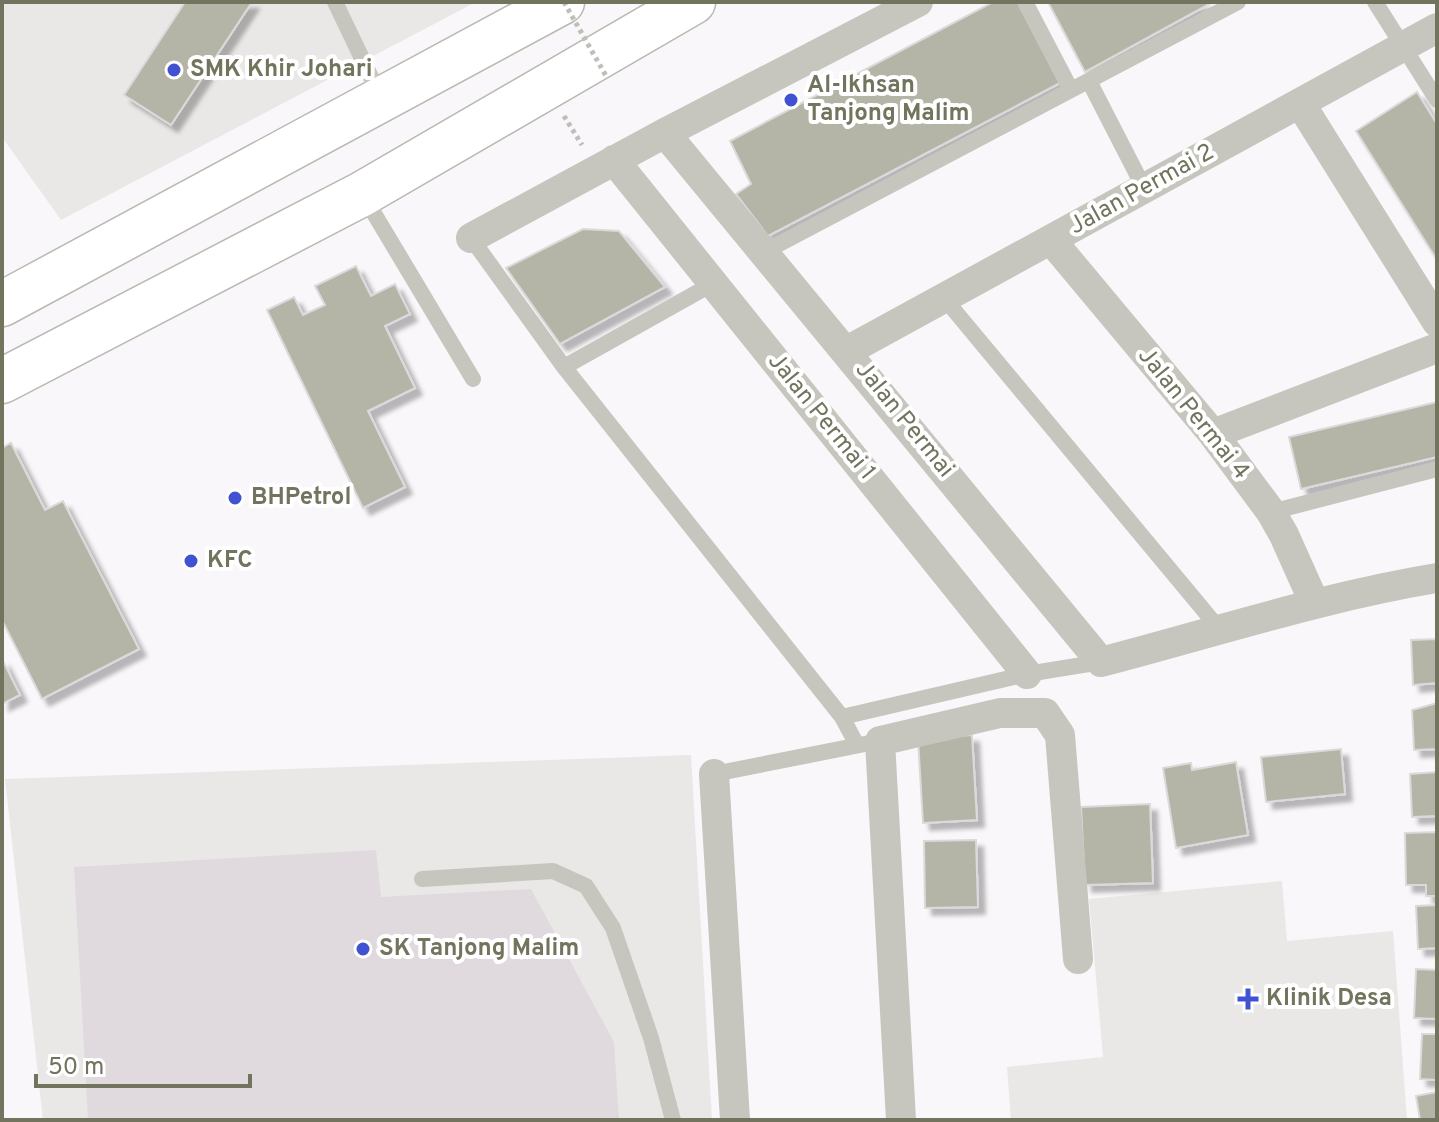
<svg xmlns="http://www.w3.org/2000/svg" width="1439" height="1122" viewBox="0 0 1439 1122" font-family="Overpass,sans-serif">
<defs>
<filter id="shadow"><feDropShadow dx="7" dy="7" stdDeviation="2" flood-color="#0004"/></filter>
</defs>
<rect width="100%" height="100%" fill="#f9f7f9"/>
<path fill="#e9e8e7" d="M2,2H476L61,220L2,137Z
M691,755L712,1120H43L5,779Z
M1282,881L1287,941L1393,931L1407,1120H1011L1007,1067L1103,1057L1089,899Z"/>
<path fill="#e0d9de" d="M376,850L381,897L531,889L614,1042L619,1120H88L74,867Z"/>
<path fill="#b4b5a7" stroke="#dbdadb" stroke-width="2" filter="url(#shadow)" d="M185,2H252L171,125L124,95Z
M993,2H1018L1060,83L768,236L736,194L751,184L730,141Z
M1048,2H1213L1085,72Z
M1417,92L1437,124V260L1356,131Z
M583,229L619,231L665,287L560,344L506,268Z
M356,266L371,296L395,284L410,314L385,326L415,388L368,411L405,487L363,508L267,310L294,297L303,315L325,305L315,286Z
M1437,402V457L1301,489L1289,437Z
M11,443L45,510L63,501L139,649L42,699L2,620V448Z
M1437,639V683L1413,685L1411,640Z
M2,659L20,695L2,704Z
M1437,703V749L1414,750L1412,710Z
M972,735L977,820L923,823L918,739Z
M1341,749L1345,794L1266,802L1261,757Z
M1236,762L1248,835L1176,848L1163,768L1191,763L1192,770Z
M1437,772V816L1412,817L1410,774Z
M1150,804L1153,883L1085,885L1081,807Z
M1437,832V896H1426V885H1406L1405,833Z
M976,840L978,907L925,908L924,841Z
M1437,905V948L1418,949L1416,906Z
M1416,969L1437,970V1019L1414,1018Z
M1422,1034H1437V1080L1420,1079Z
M1437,1092V1120H1420L1416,1096Z"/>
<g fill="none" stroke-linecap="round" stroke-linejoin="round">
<g stroke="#b8b9b1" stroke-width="47">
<path id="primary" d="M2,304L562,2
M2,381L362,194L693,2"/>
</g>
<path stroke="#bebfb9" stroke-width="5" stroke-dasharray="4 4" stroke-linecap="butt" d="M564,116L582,145"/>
<path stroke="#c6c6bf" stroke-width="16" d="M335,2L381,98
M1025,2L1071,90
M1375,2L1437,100
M1089,81L1144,188
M363,195L473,379
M471,238L564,367
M762,253L1238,2
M714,283L564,367L842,717L1027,674L1101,662
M944,298L1221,631
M1271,512L1437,469
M842,717L857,745
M714,774L880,741
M422,879L553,871L586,886L613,928L651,1038L673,1120"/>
<path stroke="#c6c6bf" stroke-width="30" d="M1300,103L1437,322
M665,133L1101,662C1213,633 1322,597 1437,578
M614,160L1027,674
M471,238L665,133L918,2
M1051,240L1213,434L1271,512L1284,535L1314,602
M847,351L1437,28
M1213,434L1437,348
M714,774L735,1120
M901,1120L880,741L1000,713H1045L1060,735L1078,959"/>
<use href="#primary" stroke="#fff" stroke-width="44"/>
<path stroke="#bebfb9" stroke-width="5" stroke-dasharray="4 4" stroke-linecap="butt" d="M564,2L606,76"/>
</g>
<g fill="#4051d1" stroke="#fff" stroke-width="3">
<circle cx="174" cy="70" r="8"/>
<circle cx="791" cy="100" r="8"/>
<circle cx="235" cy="498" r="8"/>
<circle cx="191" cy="561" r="8"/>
<circle cx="363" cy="949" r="8"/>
<path d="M1244 987h8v8h8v8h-8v8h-8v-8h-8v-8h8z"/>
</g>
<g text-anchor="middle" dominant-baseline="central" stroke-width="8" stroke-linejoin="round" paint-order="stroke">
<g font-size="24" font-weight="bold" fill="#72745e" stroke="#fff" text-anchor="start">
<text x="190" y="70">SMK Khir Johari</text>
<text x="807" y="86">Al-Ikhsan<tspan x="807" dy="28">Tanjong Malim</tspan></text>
<text x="251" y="498">BHPetrol</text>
<text x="207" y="561">KFC</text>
<text x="379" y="949">SK Tanjong Malim</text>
<text x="1266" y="999">Klinik Desa</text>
</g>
<g font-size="24" fill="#72745e" stroke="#fff">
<text transform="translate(1142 190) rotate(-29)">Jalan Permai 2</text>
<text transform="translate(1193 414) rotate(51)">Jalan Permai 4</text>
<text transform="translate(821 417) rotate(51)">Jalan Permai 1</text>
<text transform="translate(904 420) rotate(51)">Jalan Permai</text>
</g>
</g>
<rect width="1439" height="1122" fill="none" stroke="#72745e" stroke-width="8"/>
<path d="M36 1074v12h214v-12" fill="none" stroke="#72745e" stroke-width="4"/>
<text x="48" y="1074" font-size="24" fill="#72745e" stroke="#ffffff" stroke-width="6" paint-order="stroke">50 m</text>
</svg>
